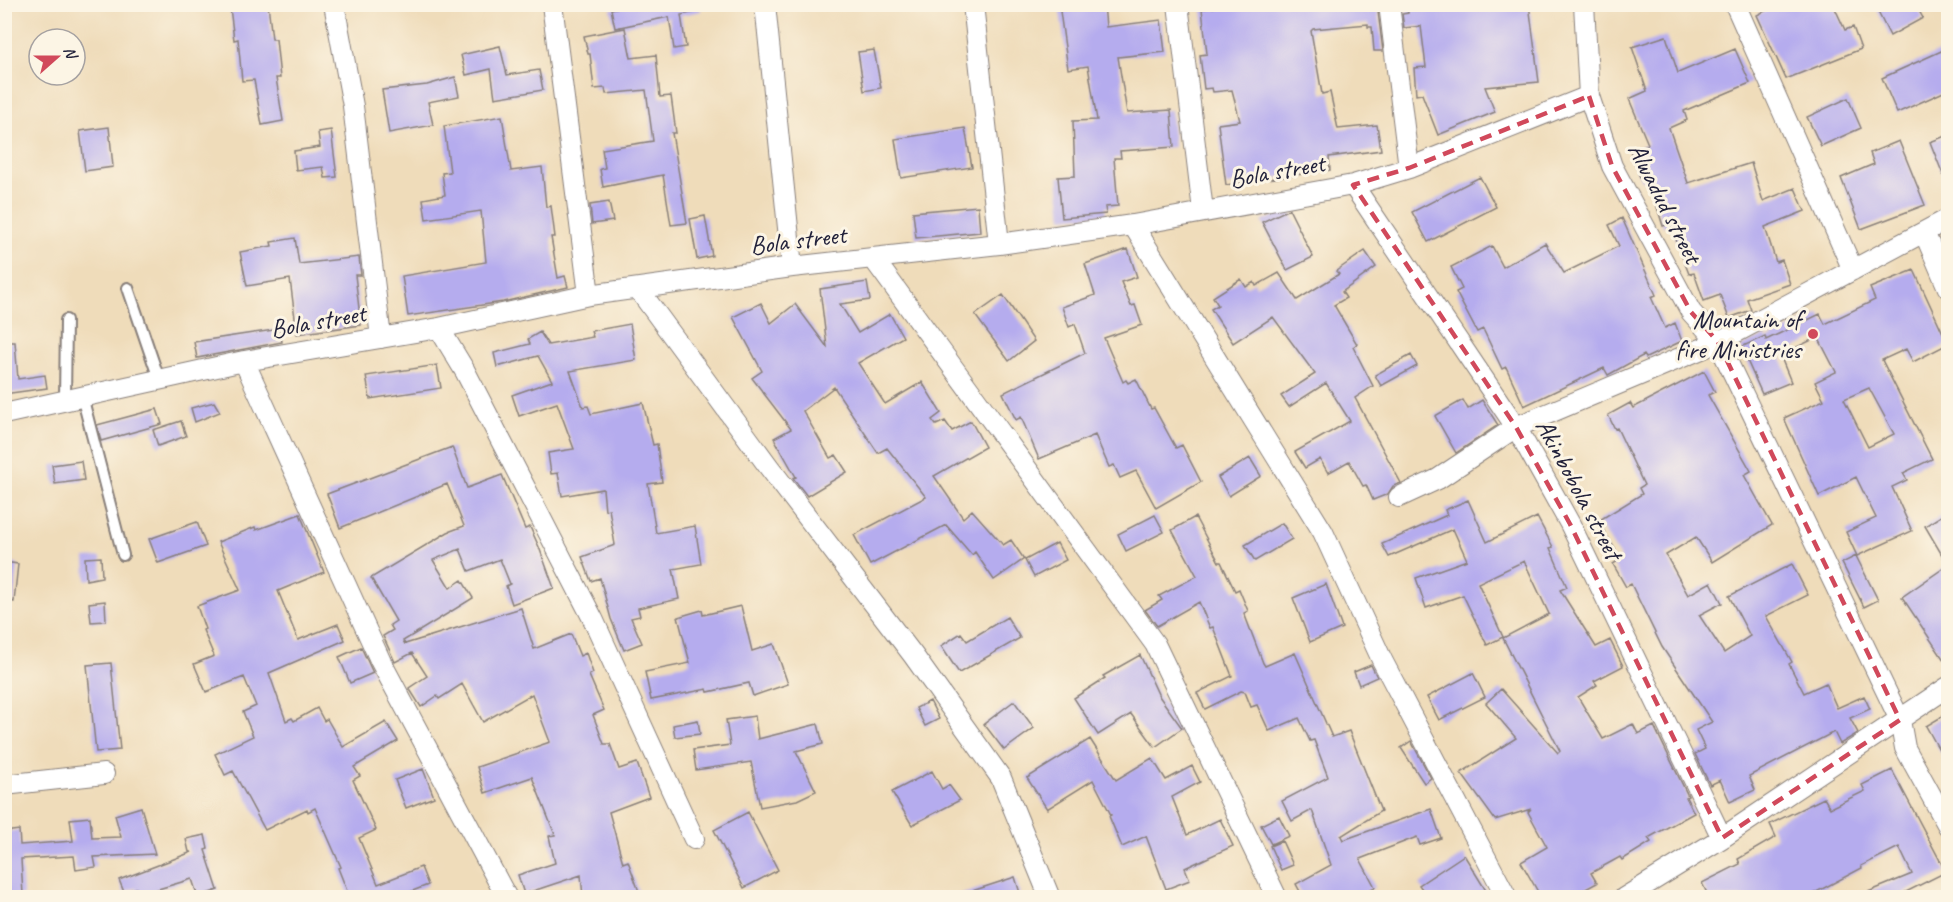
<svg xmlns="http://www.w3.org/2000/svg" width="1953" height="902" viewBox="0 0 1953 902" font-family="Caveat,sans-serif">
<rect width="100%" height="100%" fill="#fcf5e5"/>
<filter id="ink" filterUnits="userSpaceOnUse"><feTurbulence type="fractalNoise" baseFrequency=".0167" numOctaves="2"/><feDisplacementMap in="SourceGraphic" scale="12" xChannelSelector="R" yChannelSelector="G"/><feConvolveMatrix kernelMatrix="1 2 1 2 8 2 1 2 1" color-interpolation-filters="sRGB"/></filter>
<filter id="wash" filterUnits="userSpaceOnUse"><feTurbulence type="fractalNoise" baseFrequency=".008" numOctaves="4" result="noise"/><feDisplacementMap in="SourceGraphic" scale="24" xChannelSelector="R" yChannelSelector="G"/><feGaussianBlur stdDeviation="1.35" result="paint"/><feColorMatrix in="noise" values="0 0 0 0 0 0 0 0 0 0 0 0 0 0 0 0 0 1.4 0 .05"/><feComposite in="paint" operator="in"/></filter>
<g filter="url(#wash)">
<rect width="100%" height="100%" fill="#efdcba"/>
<g id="blocks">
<path fill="#b5acee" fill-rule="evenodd" d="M268,4L272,39H276L280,78H276L283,121L262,125L254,80L242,81L238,39L234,40L230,8Z
M632,4H700L701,11L681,15L686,47L674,49L669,17L615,28L611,9Z
M1059,4H1104L1106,27L1161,20L1165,52L1118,57L1127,113L1171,110L1174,147L1120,151L1121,158H1114L1118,206L1105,207L1106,214L1062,218L1058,177L1075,176L1073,121L1097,120L1088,66L1068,69Z
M1242,4H1377L1383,51H1374L1372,27H1368V24L1313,29L1311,31L1322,94L1330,92L1338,129L1377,125L1381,150L1329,157L1330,170L1226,185L1218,124L1240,121L1232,90L1213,92L1212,88L1204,89L1200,55L1207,54L1202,9Z
M1408,4H1529L1539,82L1485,87L1495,112L1438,135L1422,94L1416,95L1414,68L1426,67L1421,26L1404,28L1402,14L1408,13Z
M1779,4H1833L1845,30L1853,27L1861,49L1786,79L1757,15Z
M1874,4H1915L1923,18L1890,36Z
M625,28L631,58L656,55L660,97L671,96L676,133H672L687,223L671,225L663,175L603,187L600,169L605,168L602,149L653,141L646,90L606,94L605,88L594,89L590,54H588L584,36Z
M1666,36L1678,73L1735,49L1750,83L1684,111L1687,120L1669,128L1688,183L1751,163L1763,201L1795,188L1805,211L1765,227L1776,262L1782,260L1790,284L1747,299L1751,310L1729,318L1720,295L1704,301L1694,273L1689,274L1670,224L1663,226L1648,178L1641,180L1630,150L1648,144L1629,99L1647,91L1632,47Z
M500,46L507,75L539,70L543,90L495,98L491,69L466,75L461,55Z
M1948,48V90L1897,113L1882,78Z
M874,50L881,88L864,91L858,52Z
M455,77L459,96L428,102L433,125L389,133L382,90L427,85Z
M1848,98L1861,128L1821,146L1807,117Z
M502,116L511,171L542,167L546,207L551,206L555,237H551L558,278L565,276L568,287L503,302L408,316L402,276L486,262L481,211L426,219L423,199L445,195L442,173L450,172L444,126Z
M109,127L113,167L85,171L80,131Z
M965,128L972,167L901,178L895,139Z
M331,130L337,177L325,178L323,167L296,170L294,151L320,147L318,132Z
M1948,135V187L1930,142Z
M1899,141L1925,205L1861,229L1841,178L1874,164L1870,153Z
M1480,177L1496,207L1428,242L1412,212Z
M609,202L613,221L592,224L590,205Z
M978,206L980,232L916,238L913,212Z
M1289,209L1313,257L1287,270L1262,222Z
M705,216L712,256L697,259L690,219Z
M1622,218L1656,295L1651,297L1665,328L1675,323L1682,341L1646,358L1644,355L1608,375L1604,368L1524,406L1506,367L1502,369L1483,329L1477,332L1456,292L1462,289L1451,267L1492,246L1503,267L1545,243L1564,273L1619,246L1609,225Z
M295,238L299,264L359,257L361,275H355L361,325L297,334L290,279L247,286L240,252L272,246L271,242Z
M1128,249L1137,277L1121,282L1131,306L1135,305L1142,325L1104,338L1123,382L1126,380L1128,383L1136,379L1151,409L1154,408L1176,448L1182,445L1201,482L1156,508L1136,471L1120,478L1114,465L1109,467L1095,435L1039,459L1021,417L1016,420L1003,393L1085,353L1075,324L1069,327L1062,307L1095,295L1085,264Z
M1365,251L1376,267L1342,292L1346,298L1334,305L1357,344L1353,347L1373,386L1355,398L1401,483L1393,486L1388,494L1373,500L1366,485L1363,486L1349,461L1328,473L1320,459L1305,468L1295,452L1350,421L1326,383L1289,407L1281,396L1315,374L1273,317L1233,343L1211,309L1218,305L1213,297L1241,279L1246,287L1254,282L1256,286L1279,273L1297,300L1339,274L1336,271Z
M1914,270L1948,344L1913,362L1906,349L1882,360L1932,459L1903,473L1907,480L1892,487L1912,531L1857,556L1846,532L1876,518L1856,477L1819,496L1784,418L1824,400L1815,382L1836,372L1818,337L1780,355L1791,382L1762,394L1741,347L1765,336L1766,340L1820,314L1825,324L1875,300L1870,288ZM1869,388L1894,434L1868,447L1844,399Z
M867,282L870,300L840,304L858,333L890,314L903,337L858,363L885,404L922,382L941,413L932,420L936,425L945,421L952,431L971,421L985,447L934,476L963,518L972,510L1003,545L1011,540L1024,559L994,580L975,552L972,555L946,525L870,565L854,535L926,497L887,448L878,453L834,387L803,411L830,458L836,455L847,472L807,496L793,478L796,477L774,438L791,429L752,378L762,371L733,317L761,303L771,323L795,304L827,347L820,289Z
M1003,295L1034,341L1009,361L975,315Z
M630,324L636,360L570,371L583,407L588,406L591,414L643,403L653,445L657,444L662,482L648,484L656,533L695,526L701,564L673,569L679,599L638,608L640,616L631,618L642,643L624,650L611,619L600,578L591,581L582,557L615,545L609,509L605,510L603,489L562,496L558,473L551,474L548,453L574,449L557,403L519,416L512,395L552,381L538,356L497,367L494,353L530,344L528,339L540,332L548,345L593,337L591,331Z
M280,329L282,342L197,358L194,342Z
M4,342H15L18,379L45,375L47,388L4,394Z
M1411,355L1417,366L1381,386L1375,375Z
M437,365L441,388L370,399L366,376Z
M1704,371L1715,392L1708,395L1751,471L1744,475L1772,525L1712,562L1696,537L1666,555L1688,595L1711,582L1722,603L1699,615L1724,653L1750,636L1729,596L1792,564L1808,595L1766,616L1792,662L1789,664L1804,693L1826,683L1837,708L1864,696L1870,709L1850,718L1858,733L1840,744L1834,732L1749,776L1755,790L1730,802L1720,780L1710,785L1695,754L1705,749L1696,730L1712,722L1662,647L1631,584L1626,587L1613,564L1621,559L1598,521L1642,494L1639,488L1644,485L1617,428L1615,429L1608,415L1630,403L1633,408Z
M1463,400L1468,409L1482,400L1498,425L1456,453L1435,416Z
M214,402L220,412L195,422L191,408Z
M157,409L162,424L101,441L97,425Z
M181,421L186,436L158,446L153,430Z
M452,447L467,488L502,475L525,529L530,527L539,547L554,588L512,604L506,586L510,584L500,559L469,571L460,549L433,560L450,588L462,580L473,598L403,641L405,644L521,608L534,649L571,634L580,656L586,653L593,673L589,675L604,710L593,715L604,744H610L619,769L637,763L649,797L609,812L623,863L628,861L641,897H614L613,894L583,897L581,875L524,894L518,875L555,863L549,836L555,835L532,777L485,793L477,767L550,742L532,694L483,722L462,684L439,699L437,696L421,707L409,688L427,676L412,653L395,662L383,636L393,630L390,625L396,621L371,578L448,532L464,526L447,484L340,528L327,494Z
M1250,458L1261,476L1229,496L1218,477Z
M81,461L84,480L55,484L52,465Z
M1468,500L1487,542L1537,517L1553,547L1550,548L1567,587L1560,590L1596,647L1610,640L1623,666L1594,681L1597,685L1578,697L1603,739L1633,724L1638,734L1654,726L1688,796L1686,797L1694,813L1648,838L1651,842L1622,860L1620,857L1591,873L1597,883L1571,897H1541L1521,862L1547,847L1528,812L1531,809L1495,820L1461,773L1516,738L1486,703L1501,689L1558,753L1560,751L1503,638L1549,614L1524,561L1478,583L1503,637L1487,645L1463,595L1426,608L1416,578L1467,560L1453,529L1389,557L1382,544L1447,515L1445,510Z
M300,514L324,572L278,591L298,640L338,624L345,640L269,673L286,721L292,718L294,721L317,708L324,721L327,719L343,747L386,722L398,741L354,767L360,776L353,780L376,830L359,838L378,884L421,867L428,885L397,897H347L349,896L338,868L341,867L315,808L308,812L307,809L265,830L233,771L225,775L215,754L253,736L243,712L256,706L244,677L206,692L194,664L214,656L203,630L205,629L197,606L240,590L218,542L255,527L256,530Z
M1944,514L1948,521V666L1902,597L1948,565L1925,526Z
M1155,515L1164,532L1126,551L1118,534Z
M1195,517L1219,562H1221L1235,591L1239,589L1248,611L1244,613L1263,663L1265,666L1295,653L1332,737L1349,731L1381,811L1341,836L1343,840L1431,809L1441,838L1420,845L1417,837L1360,859L1375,887L1356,897H1303L1296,884L1331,865L1312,810L1292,821L1282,801L1328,777L1314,740L1310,741L1299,718L1269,731L1257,705L1251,707L1245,692L1241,691L1205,709L1197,693L1232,676L1213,627L1210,628L1199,602L1157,626L1145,610L1162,600L1159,596L1197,576L1172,530Z
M197,522L206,546L158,563L149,539Z
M1282,523L1292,539L1255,561L1245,545Z
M1057,543L1066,560L1034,577L1025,560Z
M1856,556L1878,600L1864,607L1842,563Z
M101,557L102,577L86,580L85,558Z
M4,562L18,564L14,602L4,601Z
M1326,584L1342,628L1310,642L1293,598Z
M105,601L106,621L91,622L89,603Z
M741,606L752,651L774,644L788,684L753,696L749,683L708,692L707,689L651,700L645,672L690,663L678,617L702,610L703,615Z
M1007,617L1020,638L959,673L941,646L961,633L967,641Z
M361,647L373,673L350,683L339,657Z
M1140,655L1159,696L1182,728L1155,747L1131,714L1098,735L1074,698L1105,678L1103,676Z
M111,663L120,750L96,752L87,665Z
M1371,665L1377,677L1359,685L1354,672Z
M1473,673L1485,697L1439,720L1427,697Z
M930,701L939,719L925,726L916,708Z
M1014,701L1034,728L1004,750L984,724Z
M1948,713V766L1926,726Z
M755,716L758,739L818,724L823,744L796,751L816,791L797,800L760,807L751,762L696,770L693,750L730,745L726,720Z
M698,720L700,734L675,737L673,725Z
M1090,739L1116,780L1152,758L1166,780L1192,766L1200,782L1172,797L1187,835L1220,819L1233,846L1185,868L1190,880L1166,889L1146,836L1122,847L1109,816L1111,815L1093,780L1047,809L1027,778Z
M1411,741L1431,778L1424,783L1401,748Z
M423,769L434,797L406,808L395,780Z
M1892,770L1946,872L1896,897H1856L1912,874L1899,847L1861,866L1862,868L1807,897H1709L1702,883L1740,864L1738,859L1776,837L1770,824L1824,798L1830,808L1865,791L1862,785Z
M932,771L942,789L949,785L960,800L912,825L892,792Z
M141,807L155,854L94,857L96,867L76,870L74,856L21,859L23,895L4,897V832L19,830L20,845L73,841L70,819L90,817L92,838L121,837L115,815Z
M748,812L778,870L744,888L714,830Z
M1279,816L1289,836L1271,844L1261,825Z
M205,835L208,849L205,850L218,890L198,897L192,879L138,895L136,888L124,892L119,880L192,852H189L186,839Z
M1282,841L1293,865L1281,870L1270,846Z
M1464,855L1490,897H1428L1419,885Z
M1015,877L1020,893L1007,897H961L960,895Z"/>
</g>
</g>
<g filter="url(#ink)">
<use href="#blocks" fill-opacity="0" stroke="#887f7a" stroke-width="1.5"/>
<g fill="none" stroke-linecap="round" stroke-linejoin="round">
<g stroke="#887f7a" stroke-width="14">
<path id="lane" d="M128,288L159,379
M82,396L123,555
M65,400L66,320"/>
</g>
<g stroke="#887f7a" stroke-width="22">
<path id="street" d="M334,4L353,106L381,338
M552,4L589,295
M765,4L792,267
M973,4L999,244
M1178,4L1203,211
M1389,4L1409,168
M1584,4L1589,96L1612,166L1691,312L1718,342L1900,720L1905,748L1948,826
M1735,4L1853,270
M1353,185L1516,427L1570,524L1722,838
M1133,225L1323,532L1382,660L1507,898
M1924,232L1948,288
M873,258L1155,644L1277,898
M639,290L769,467L913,655L1001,778L1050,898
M439,328L465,371L593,619L694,839
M244,361L381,662L507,898
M4,414L244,361L439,328L589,295L792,267L999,244L1133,225L1353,185L1409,168L1589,96
M1399,497L1438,479L1516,427L1718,342L1948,219
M4,785L104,774
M1624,898L1722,838L1948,687"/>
</g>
<use href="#lane" stroke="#fff" stroke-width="10"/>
<use href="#street" stroke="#fff" stroke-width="20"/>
</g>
</g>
<path fill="none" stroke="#d1495b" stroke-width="4.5" stroke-dasharray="12 8" stroke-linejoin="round" d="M1589,96L1612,166L1691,312L1718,342L1900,720L1722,838L1570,524L1516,427L1353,185L1409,168Z"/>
<circle fill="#d1495b" stroke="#fcf5e5" stroke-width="2" cx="1813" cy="334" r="6"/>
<g text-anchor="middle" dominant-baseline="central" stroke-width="6" stroke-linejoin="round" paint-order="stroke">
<g font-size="26" fill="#22223b" stroke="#fcf5e5">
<text transform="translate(1277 171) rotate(-10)">Bola street</text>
<text transform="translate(1665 203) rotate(63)">Alwadud street</text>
<text transform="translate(798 240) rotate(-7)">Bola street</text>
<text transform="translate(318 321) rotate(-10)">Bola street</text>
<text transform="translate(1579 489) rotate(62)">Akinbobola street</text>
</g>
<g font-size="26" fill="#22223b" stroke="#fcf5e5" text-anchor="end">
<text x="1801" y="319">Mountain of<tspan x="1801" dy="30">fire Ministries</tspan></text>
</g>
</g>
<rect width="1953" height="902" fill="none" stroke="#fcf5e5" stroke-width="24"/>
<g transform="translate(57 57) rotate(69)"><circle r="28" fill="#fcf5e5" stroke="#a5a1a1" stroke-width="1.5"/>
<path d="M0-4.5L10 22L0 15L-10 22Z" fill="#d1495b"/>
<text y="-9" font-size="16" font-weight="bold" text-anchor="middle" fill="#22223b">N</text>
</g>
</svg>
